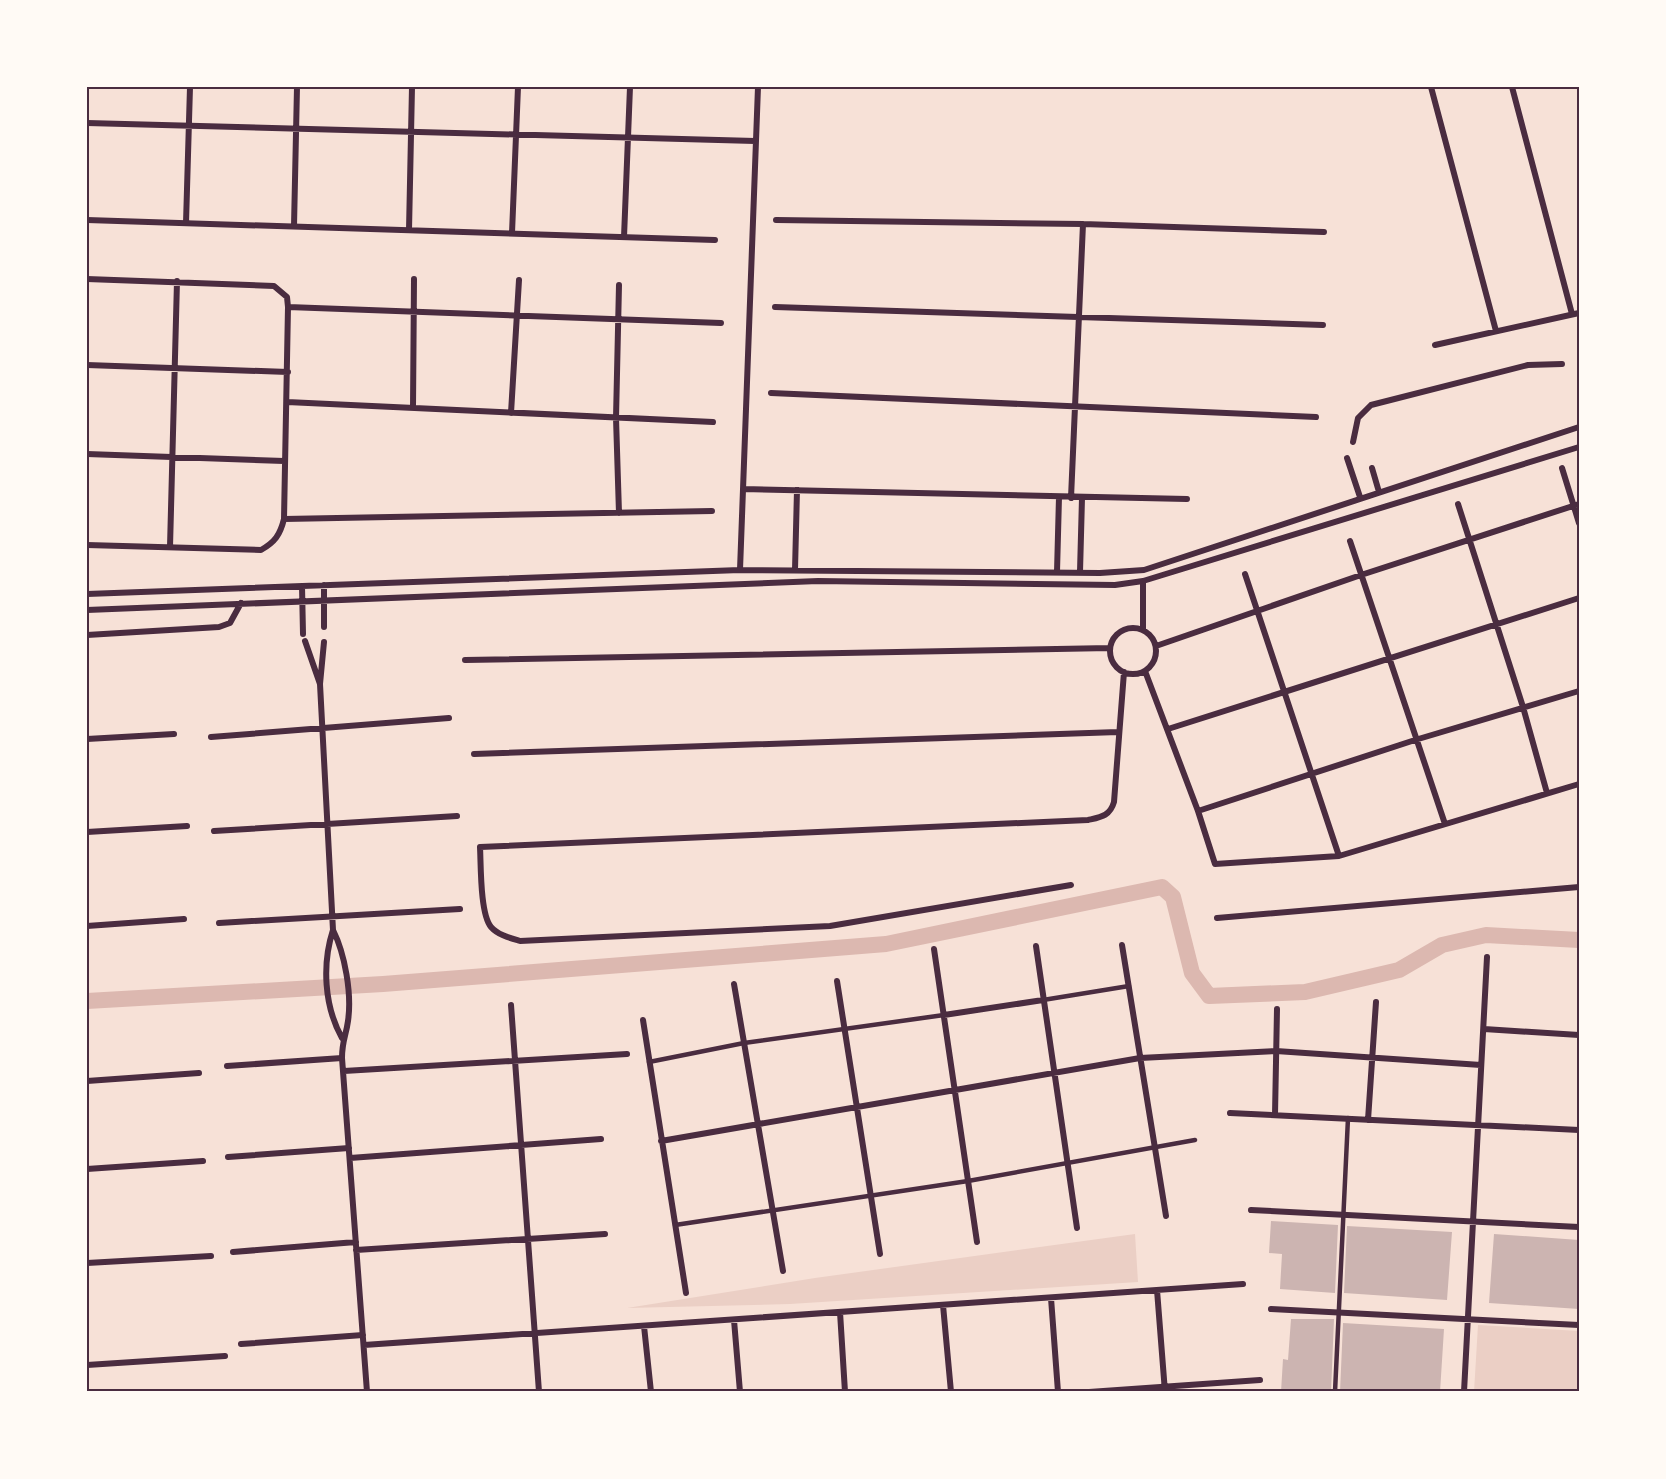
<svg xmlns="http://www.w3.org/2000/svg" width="1666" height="1479" viewBox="0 0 1666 1479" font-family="'Noto Serif',serif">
<rect width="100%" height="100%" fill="#f7e1d7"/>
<path fill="#ebcfc5" d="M1135,1234L1138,1282L790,1304L627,1308L815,1278Z
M1478,1325L1579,1331V1392H1474Z"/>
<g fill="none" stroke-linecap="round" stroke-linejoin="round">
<path stroke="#dcb8b0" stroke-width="16" d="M87,1001L383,984L886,944L1162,887L1173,897L1192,973L1209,996L1305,992L1399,970L1442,945L1486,935L1579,940"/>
</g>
<path fill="#ccb4b1" d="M1271,1221L1338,1225L1335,1293L1280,1289L1282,1254L1269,1253Z
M1347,1226L1452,1232L1447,1300L1344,1293Z
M1494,1234L1579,1240V1309L1489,1303Z
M1291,1319H1334L1331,1392H1281L1283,1359L1288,1360Z
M1343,1323L1444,1329L1440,1392H1340Z"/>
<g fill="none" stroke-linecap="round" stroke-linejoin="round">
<path stroke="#4a2c40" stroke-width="4.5" d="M1043,1000L1129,986
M649,1062L744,1043L944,1015
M675,1225L968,1181L1195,1140
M1335,1392L1348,1118"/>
<path stroke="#4a2c40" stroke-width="6" d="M1431,87L1496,331
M1512,87L1572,314
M87,123L755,141
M87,220L715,240
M776,220L1083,224L1324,232
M186,223L190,87
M294,226L297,87
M409,230L412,87
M512,233L518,87
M624,237L630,87
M87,279L274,286L287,297L288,307L284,519C280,535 275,542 261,550L87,545
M288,307L721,323
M775,307L1323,325
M1435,345L1579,313
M87,365L288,372
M771,393L1316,417
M287,402L713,422
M413,408L414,279
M511,413L519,280
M1353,442L1358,418L1371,405L1528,365L1562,364
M87,454L284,461
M1347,458L1360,497
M1372,468L1379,492
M1562,468L1579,523
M743,489L1187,499
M1071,498L1083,224
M1458,504L1523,707L1547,793
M619,513L616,418L619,285
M284,519L712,511
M1350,541L1445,824
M170,547L177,281
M740,570L758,87
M795,570L797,490
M1057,572L1059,497
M1080,572L1082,498
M1245,574L1339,856
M324,585V627
M302,586L303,634
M87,594L740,570L1100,573L1144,570L1579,427
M87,610L818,581L1115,585L1143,581L1579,447
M1110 651a23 23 0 1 1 46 0a23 23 0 1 1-46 0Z
M1143,630V581
M87,635L219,627L230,623L241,603
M305,641L320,684
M324,642L320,684L333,930C322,964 324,1006 342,1038
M1156,646L1361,575L1579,504
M465,660L1110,648
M1145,671L1198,811L1215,864L1339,856L1579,784
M1168,729L1579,598
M211,737L449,718
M87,739L174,734
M474,754L1118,732
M1198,811L1415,740L1579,691
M214,831L457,816
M87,832L187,826
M1071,885L830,926L520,941C510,938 498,935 491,927C480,914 481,865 480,847L1088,820C1101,817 1110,816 1114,802L1124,672
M1217,918L1579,887
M219,923L460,909
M87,926L184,919
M333,930C345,954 352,994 348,1021C346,1036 342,1041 342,1058L367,1392
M1122,945L1166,1216
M1036,946L1077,1228
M934,949L977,1242
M837,981L880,1254
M734,984L783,1271
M511,1005L539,1392
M944,1015L1043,1000
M643,1020L686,1293
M1484,1029L1579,1035
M227,1066L342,1058
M344,1071L627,1054
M87,1081L199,1073
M1230,1113L1579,1130
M1275,1115L1277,1009
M1368,1120L1376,1002
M661,1141L1140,1058L1276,1051L1481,1065
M228,1157L349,1148
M350,1158L601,1139
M87,1169L203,1161
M1251,1210L1579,1227
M356,1250L605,1234
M233,1252L356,1242
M87,1263L211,1256
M1157,1290L1165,1392
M1051,1298L1058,1392
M943,1305L951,1392
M1271,1309L1579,1325
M840,1312L845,1392
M734,1320L740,1392
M644,1326L651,1392
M241,1344L363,1335
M364,1345L1243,1284
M87,1365L225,1356
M1089,1392L1260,1380
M1464,1392L1487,957"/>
</g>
<rect width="1666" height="1479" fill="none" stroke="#fffaf5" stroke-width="177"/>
<rect x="88" y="88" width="1490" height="1302" fill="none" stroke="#4a2c40" stroke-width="2"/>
</svg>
